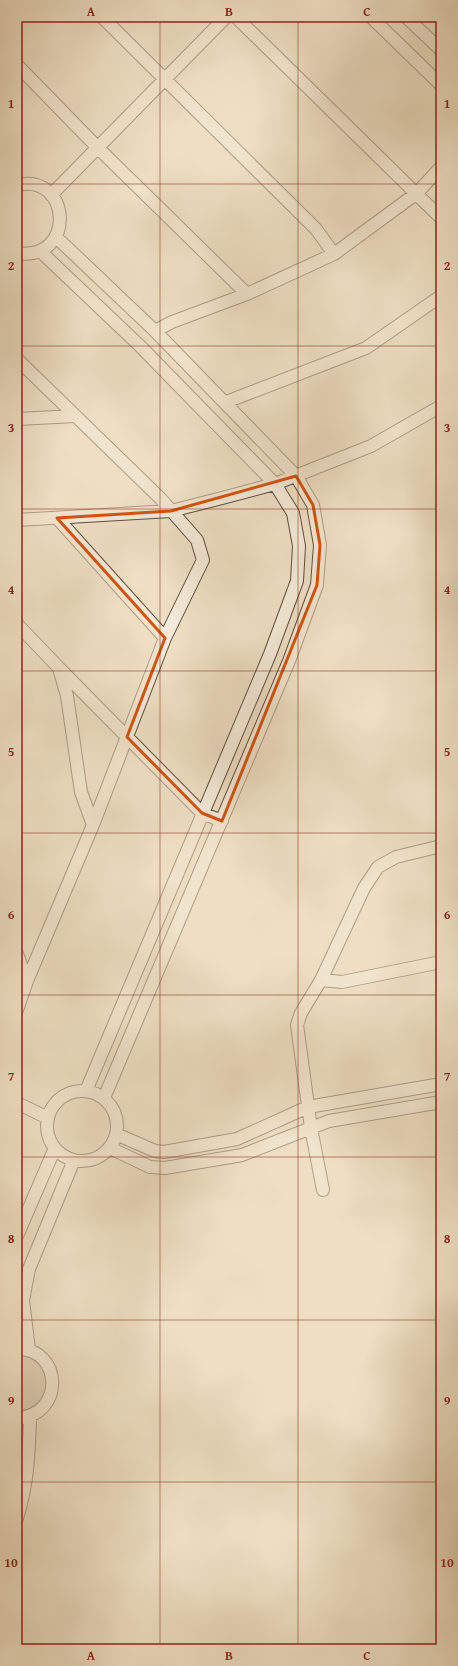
<svg xmlns="http://www.w3.org/2000/svg" width="458" height="1666" viewBox="0 0 458 1666" font-family="'Gentium Book Plus',serif">
<rect width="100%" height="100%" fill="#eedfc3"/>
<filter id="stains"><feTurbulence type="fractalNoise" baseFrequency=".005" numOctaves="4"/><feColorMatrix values="0 0 0 0 .2 0 0 0 0 .09 0 0 0 0 .02 0 0 0 .5 -.17"/></filter>
<radialGradient id="worn" r=".72"><stop offset=".6" stop-color="#630" stop-opacity="0"/><stop offset="1" stop-color="#630" stop-opacity=".3"/></radialGradient>
<path fill="#cebea6" stroke="#7e6e5e" d="M17,1354C57,1358 56,1407 17,1412Z"/>
<g fill="none" stroke-linecap="round" stroke-linejoin="round">
<g stroke="#5f4e42" stroke-width="14">
<path id="minor" d="M102,17L316,229L334,254
M236,17L441,218
M371,17L441,85
M406,17L441,50
M17,65L98,148L247,294
M17,185C71,172 77,262 17,253
M51,195L226,17
M56,237L155,331L296,476L313,505L320,545L317,585L289,661L104,1098
M40,251L140,346L275,484L293,513L299,546L297,581L270,654L86,1091
M155,331L172,322L247,294L334,254L417,193L441,167
M17,359L161,499L197,540L203,560L165,638L93,825
M226,402L366,348L441,296
M17,419L75,416
M57,518L165,638
M17,520L171,511L226,497L275,484L371,446L441,406
M17,624L59,668L67,696L81,792L93,825L27,981L17,1010
M60,669L202,813L222,821
M17,954L27,981
M321,980L342,982L441,962
M47 1126a35 35 0 1 1 70 0a35 35 0 1 1-70 0Z
M17,1103L48,1118
M116,1134L155,1151L164,1152L237,1139L308,1107L441,1084
M110,1148L150,1167L165,1168L242,1155L329,1121L441,1102
M323,1190L311,1128L297,1025L301,1013L321,980L364,888L378,867L396,857L441,846
M17,1236L55,1148
M17,1349C63,1348 65,1416 17,1418
M29,1350L23,1300L29,1269L74,1160
M17,1518C28,1484 29,1451 30,1416"/>
</g>
<use href="#minor" stroke="#f4ead8" stroke-width="12"/>
</g>
<path d="M0 0H458V1666H0ZM296,476L313,505L320,545L317,585L222,821L202,813L127,737L165,638L57,518L171,511Z" fill="#eedfc3" fill-opacity=".55" fill-rule="evenodd"/>
<path fill="none" stroke="#d6530d" stroke-width="3" stroke-linejoin="round" d="M296,476L313,505L320,545L317,585L222,821L202,813L127,737L165,638L57,518L171,511Z"/>
<path fill="none" stroke="#8f2418" stroke-width="1" stroke-opacity="0.55" d="M160,17V1649M298,17V1649M17,184H441M17,346H441M17,509H441M17,671H441M17,833H441M17,995H441M17,1157H441M17,1320H441M17,1482H441"/>
<rect width="458" height="1666" fill="none" stroke="#eedfc3" stroke-width="44"/>
<rect x="22" y="22" width="414" height="1622" fill="none" stroke="#8f2418" stroke-width="1.5"/>
<g font-size="13" text-anchor="middle" font-weight="bold" fill="#8f2418">
<text x="91" y="16">A</text>
<text x="229" y="16">B</text>
<text x="367" y="16">C</text>
<text x="11" y="108">1</text>
<text x="447" y="108">1</text>
<text x="11" y="270">2</text>
<text x="447" y="270">2</text>
<text x="11" y="432">3</text>
<text x="447" y="432">3</text>
<text x="11" y="594">4</text>
<text x="447" y="594">4</text>
<text x="11" y="756">5</text>
<text x="447" y="756">5</text>
<text x="11" y="919">6</text>
<text x="447" y="919">6</text>
<text x="11" y="1081">7</text>
<text x="447" y="1081">7</text>
<text x="11" y="1243">8</text>
<text x="447" y="1243">8</text>
<text x="11" y="1405">9</text>
<text x="447" y="1405">9</text>
<text x="11" y="1567">10</text>
<text x="447" y="1567">10</text>
<text x="91" y="1660">A</text>
<text x="229" y="1660">B</text>
<text x="367" y="1660">C</text>
</g>
<rect width="100%" height="100%" filter="url(#stains)"/>
<rect width="100%" height="100%" fill="url(#worn)"/>
</svg>
